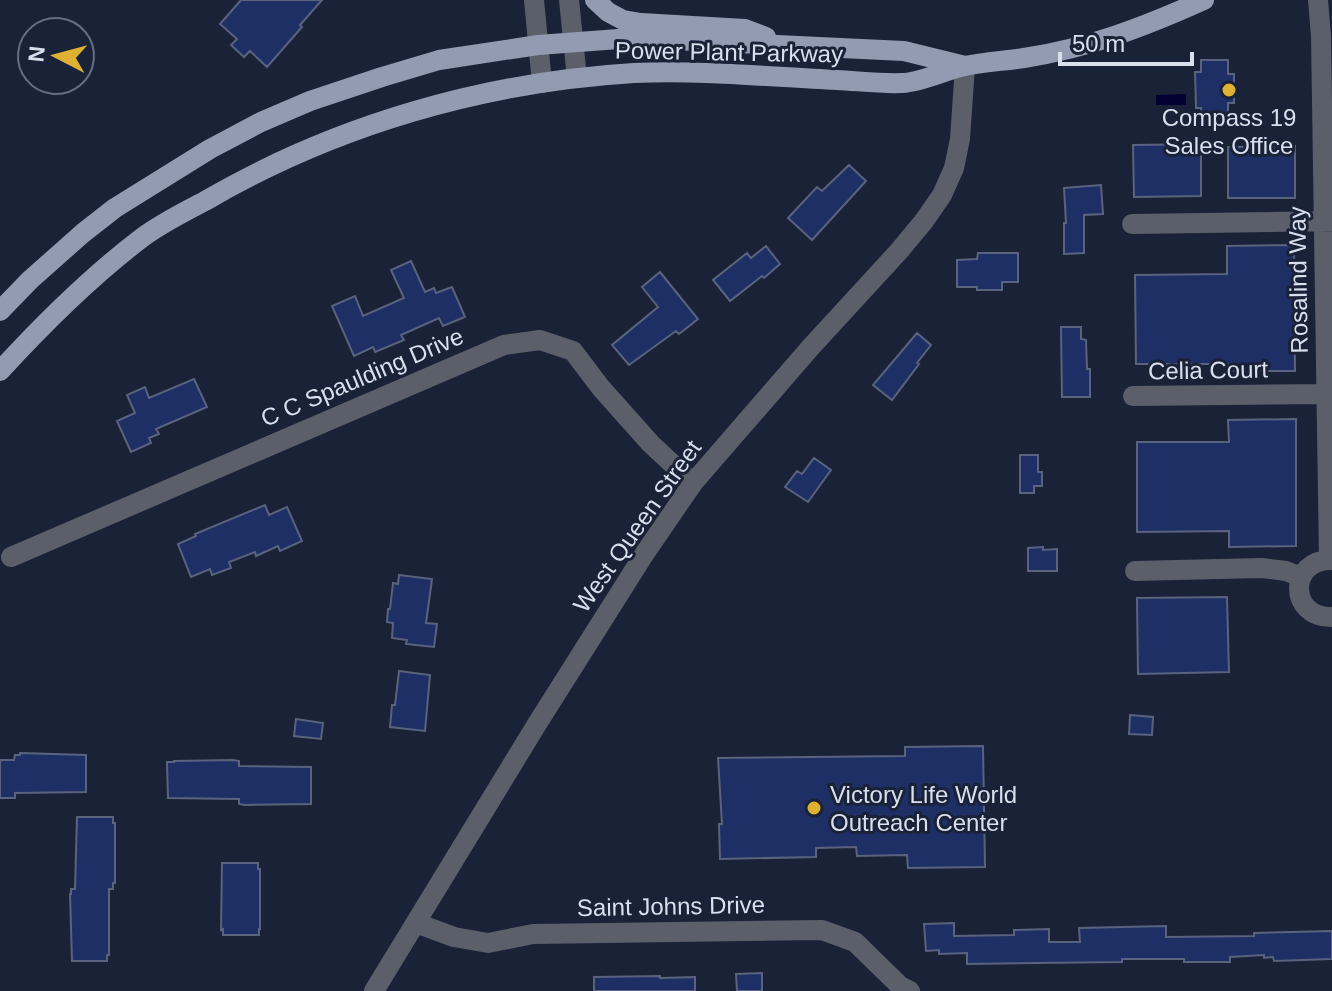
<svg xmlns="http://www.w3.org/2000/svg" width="1332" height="991" viewBox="0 0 1332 991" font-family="Arial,sans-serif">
<rect width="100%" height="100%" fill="#1a2238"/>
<path fill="#020032" d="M1186,94V105H1156V95Z"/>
<path fill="#1e2f66" stroke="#59637d" stroke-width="2" d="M241,0H322L300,25L302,27L267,67L250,51L244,57L231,45L237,39L220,24Z
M1201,60H1228V74H1234V103H1228V119H1221V122L1201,123V108H1196L1195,72H1201Z
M1201,144V196L1134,197L1133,145Z
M1295,146V198H1228V147Z
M849,165L866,181L812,240L788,218L817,187L822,191Z
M1101,185L1103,214L1084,215V253L1064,254V223H1066L1064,188Z
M1294,245L1295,371H1228V364H1136L1135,275L1227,274V246Z
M766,246L780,264L764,278L762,276L730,301L713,280L747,253L751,258Z
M978,253H1018V282H1002V290H977V287H957V260L977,259Z
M411,261L425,292L434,288L436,293L452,287L465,317L443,326L439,318L401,335L404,340L375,352L373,347L354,356L332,306L355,296L363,316L404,298L391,270Z
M660,272L698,319L679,334L676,331L629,365L612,345L658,307L642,287Z
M1061,327H1081V339L1086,340L1087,369H1090V397H1062Z
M917,333L931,345L917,363L919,364L892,400L873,385Z
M194,379L207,407L156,429L159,434L149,438L151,443L131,452L117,421L135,413L127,395L145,387L149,398Z
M1296,419V546L1229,547V531L1137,532V442H1229L1228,420Z
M1020,455H1038V472H1042V486H1034V493H1020Z
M814,458L831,470L808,502L785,487L797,471L802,474Z
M265,505L269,515L287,507L302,541L280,551L278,546L256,556L255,552L229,562L231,568L212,575L210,569L191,577L178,544L196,536L195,534Z
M1043,547V550L1057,549V571H1028V548Z
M399,575L432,579L426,623L437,624L434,647L406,644L407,640L392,638L393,623L387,622L388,609H390L393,583L398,584Z
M1227,597L1229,672L1138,674L1137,598Z
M399,671L430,675L425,731L390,727L392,705H395Z
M1130,715L1153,717L1152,735L1129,734Z
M296,719L323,723L321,739L294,736Z
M983,746L985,867L908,868L907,855L857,856L856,847L816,848V857L720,859L719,824H722L718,758L905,756V747Z
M20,753L86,755V792L15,793V798H0V762L1,760H14L15,755H20Z
M233,760L239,761V766L311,767V804L245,805L239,804V799L168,798L167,762H174V761Z
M77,817H113V823H115V883H113V889H109V955H107V961H72L70,894H71V889H75Z
M222,863H258V869H260V929H259V935H223V929L221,930Z
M954,923V936L1014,935V930L1049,929V942H1080L1079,928L1166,926V937L1254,936V933L1332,931V959L1274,961L1273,957L1264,958V955L1230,957V962H1184V959H1122V962L967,964V953L939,954V950L926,951L924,924Z
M762,973V991H737L736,974Z
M660,976V978L695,977V991H594V977Z"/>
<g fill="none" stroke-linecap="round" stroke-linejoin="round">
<path stroke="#5b5f6a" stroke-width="20" d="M534,0L542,83
M569,0L577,78
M1318,0L1321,36L1329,559
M1132,224L1332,221
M1133,396L1332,394
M11,557L504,345L540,340L573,351L601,388L651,444L693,483
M1332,560C1288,559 1288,618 1332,617
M1135,571L1262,568L1286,571L1301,577
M416,923L454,937L488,943L533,934L822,930L855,942L900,986L910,991
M374,991L537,724L645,553L693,483L810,348L900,250L924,221L942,195L954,168L960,139L965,66"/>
<path stroke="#929bb2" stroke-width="20" d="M595,0L608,12L623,20L641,23L745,29L766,37
M0,311L30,280L83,233L115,208L210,149L261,122L310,101L382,77L439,60L538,45L632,38L904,51L965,66
M0,371C44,323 90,277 143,237C162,223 184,212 205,201C335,125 484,82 634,73C701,70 770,77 837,80C858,81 881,84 902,83C923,82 945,70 965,66C984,62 1004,61 1024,58C1089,48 1144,27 1204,0"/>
</g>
<g fill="#deb133" stroke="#1a2238" stroke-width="3">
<circle cx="1229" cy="90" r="8"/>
<circle cx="814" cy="808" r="8"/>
</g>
<g text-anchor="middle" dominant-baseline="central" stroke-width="6" stroke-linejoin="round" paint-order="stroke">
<g font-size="24" fill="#d9dfed" stroke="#1a2238">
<text transform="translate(729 52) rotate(1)">Power Plant Parkway</text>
<text transform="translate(1298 280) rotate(-91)">Rosalind Way</text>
<text transform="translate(1208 370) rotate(-1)">Celia Court</text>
<text transform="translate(362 377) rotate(-23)">C C Spaulding Drive</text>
<text transform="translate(637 526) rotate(-55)">West Queen Street</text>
<text transform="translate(671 906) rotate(-1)">Saint Johns Drive</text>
</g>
<g font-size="24" fill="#d9dfed" stroke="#1a2238">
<text x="1229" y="117">Compass 19<tspan x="1229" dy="28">Sales Office</tspan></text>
<text x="830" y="794" text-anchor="start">Victory Life World<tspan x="830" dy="28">Outreach Center</tspan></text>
</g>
</g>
<g transform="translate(56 56) rotate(276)"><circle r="38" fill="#1a2238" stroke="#666e80" stroke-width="2"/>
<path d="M0-6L14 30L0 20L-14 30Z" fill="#deb133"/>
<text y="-12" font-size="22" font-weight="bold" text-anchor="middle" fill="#d9dfed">N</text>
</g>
<path d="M1060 52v12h132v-12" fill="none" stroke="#d9dfed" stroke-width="4"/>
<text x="1072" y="52" font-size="24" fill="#d9dfed" stroke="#1a2238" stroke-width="6" paint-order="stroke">50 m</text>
</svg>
